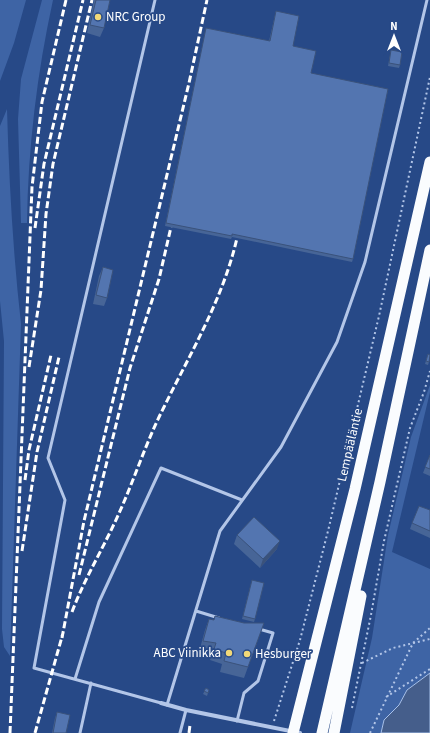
<svg xmlns="http://www.w3.org/2000/svg" width="430" height="733" viewBox="0 0 430 733" font-family="'Source Sans 3',sans-serif">
<rect width="100%" height="100%" fill="#274987"/>
<path fill="#3e64a5" d="M0,0H26L14,43L0,81Z
M42,0H53C37,73 28,148 27,223H21L18,119L21,79Z
M7,109C9,181 13,253 21,324L10,656L4,647L2,629L4,341L0,301V126Z
M430,385V392L392,552L430,569V673L407,690L399,705L384,720L381,733H350L372,638L388,535L411,437Z"/>
<path fill="#455e8b" stroke="#a7c0e9" d="M430,673V733H381L384,720L399,705L407,690Z"/>
<g fill="none" stroke-linecap="round" stroke-linejoin="round">
<path stroke="#b3c6e8" stroke-width="2" stroke-dasharray="2 3" stroke-linecap="butt" d="M362,663L393,648L430,639
M386,697L430,669
M352,708L371,615L384,541L410,428L424,392L430,371
M274,721L300,640L328,531L379,316L430,77
M370,733L413,643L430,628"/>
<path stroke="#b3c6e8" stroke-width="3" d="M155,0L48,458L65,500L34,668L161,703
M196,611L219,618
M75,679L99,602L161,468L242,500
M167,705L220,531L281,447L337,342L365,262L427,0
M237,721L244,693L258,681L273,633L259,629
M80,733L91,683
M180,733L186,710"/>
<path stroke="#b3c6e8" stroke-width="4" d="M161,703L186,710L300,733"/>
<path stroke="#fafcfe" stroke-width="11" d="M293,733L355,489L430,162
M322,733L380,482L430,250
M334,733L361,596"/>
<path stroke="#fff" stroke-width="3" stroke-dasharray="7 3" stroke-linecap="butt" d="M35,228L44,164L83,0
M29,367L41,290L46,214L53,164L92,0
M25,480L29,450L51,355
M22,551L37,452L59,357
M79,575L130,368L159,279L171,227
M72,612C84,580 101,552 115,522C133,484 145,444 164,407C191,352 223,299 237,238
M62,638L84,521L189,83L207,0
M10,733L32,187L42,102L66,0
M35,733L63,633
M189,733L190,725"/>
</g>
<path fill="#476597" d="M94,0H110L104,28L100,37L87,33Z
M276,11L293,46L311,73L353,259L352,262L232,237L231,239L165,226L206,28L269,41Z
M391,50L400,65L399,68L388,66Z
M103,267L107,298L104,306L93,304L99,276Z
M428,354L429,362L428,365L425,364Z
M430,455V476L423,473Z
M430,510V538L410,529L412,523Z
M237,535L277,549L260,568L234,544Z
M252,580L255,619L254,622L242,619Z
M215,616L244,623H264L244,678L220,672L222,664L210,660L212,654L199,652L205,630L209,619L214,620Z
M206,688L209,690L207,696L203,694Z
M57,712L66,733H52L55,718Z"/>
<path fill="#3a527b" d="M280,541L277,549L260,568L263,559Z"/>
<path fill="#5375b0" stroke="#3a527b" d="M96,0H110L104,28L90,25Z
M276,11L299,16L293,46L316,51L311,73L388,89L353,259L232,234V236L166,223L206,28L270,41Z
M391,50L402,52L400,65L389,63Z
M103,267L113,270L107,298L96,295Z
M428,354L430,355L429,362L426,361Z
M430,455V469L425,467Z
M419,506L430,510V531L412,523Z
M254,517L280,541L263,559L237,535Z
M252,580L264,583L255,619L243,616Z
M215,616L244,623H264L248,667L224,661L226,653L214,649L216,643L203,641L209,619L214,620Z
M206,688L209,690L208,693L204,691Z
M57,712L70,715L66,733H53Z"/>
<g fill="#f1d878" stroke="#274987" stroke-width="1.5">
<circle cx="98" cy="17" r="4"/>
<circle cx="229" cy="653" r="4"/>
<circle cx="247" cy="654" r="4"/>
</g>
<g text-anchor="middle" dominant-baseline="central" stroke-width="3.5" stroke-linejoin="round" paint-order="stroke">
<g font-size="13" fill="#fff" stroke="#274987" text-anchor="start">
<text x="106" y="17">NRC Group</text>
<text x="221" y="653" text-anchor="end">ABC Viinikka</text>
<text x="255" y="654">Hesburger</text>
</g>
<g font-size="13" fill="#fff" stroke="#274987">
<text transform="translate(350 445) rotate(-77)">Lempääläntie</text>
</g>
</g>
<g transform="translate(394 36)" stroke="#274987" stroke-width="3" paint-order="stroke">
<path d="M0-3L7 15L0 10L-7 15Z" fill="#ffffff"/>
<text y="-6" font-size="11" font-weight="bold" text-anchor="middle" fill="#ffffff">N</text>
</g>
</svg>
